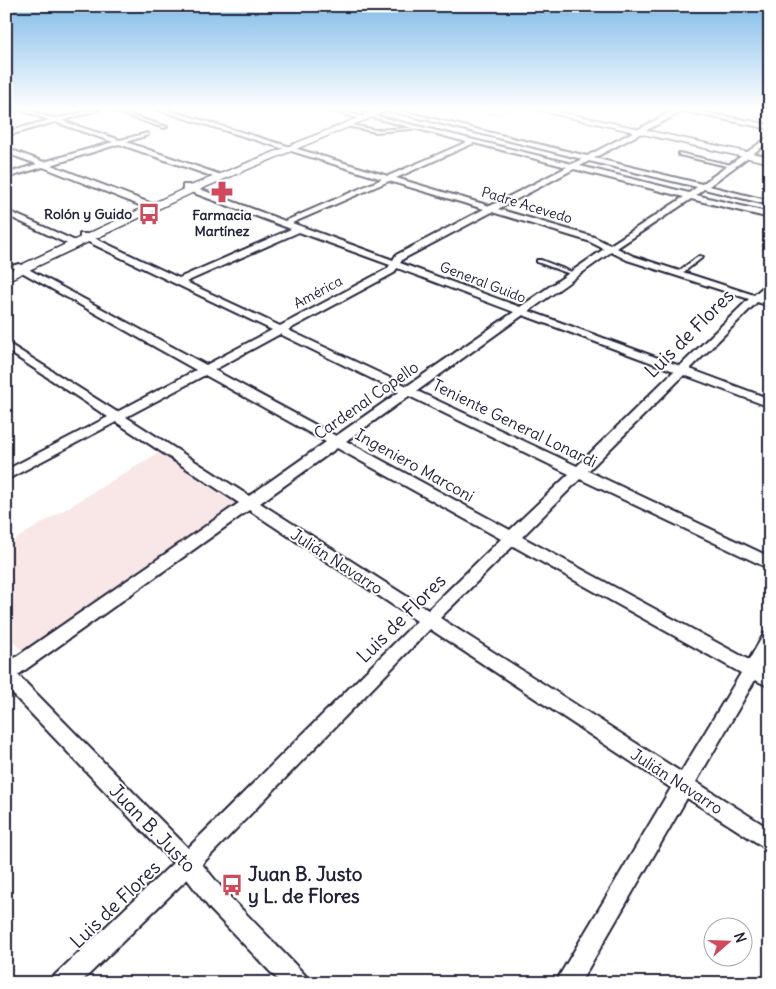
<svg xmlns="http://www.w3.org/2000/svg" width="776" height="989" viewBox="0 0 776 989" font-family="Delius,sans-serif">
<rect width="100%" height="100%" fill="#fff"/>
<filter id="ink" filterUnits="userSpaceOnUse"><feTurbulence type="fractalNoise" baseFrequency=".02" numOctaves="2"/><feDisplacementMap in="SourceGraphic" scale="10" xChannelSelector="R" yChannelSelector="G"/><feConvolveMatrix kernelMatrix="1 2 1 2 8 2 1 2 1" color-interpolation-filters="sRGB"/></filter>
<g filter="url(#ink)">
<path fill="#f9e7e7" d="M158,453L238,503L26,654L6,635V545Z"/>
<g fill="none" stroke-linecap="round" stroke-linejoin="round">
<g stroke="#22223b" stroke-width="4">
<path id="lane" d="M108,109H111L167,127L164,128Z
M346,124L376,130L421,127L423,128L376,132L346,126Z
M679,153L731,165L733,166L731,167L679,155Z
M699,256L703,257L680,275H676V273Z
M537,260H541L577,274L573,275L537,262Z"/>
</g>
<g stroke="#22223b" stroke-width="4">
<path id="street" d="M19,109C32,108 45,119 57,118C72,117 85,109 100,109L62,121L120,140L148,133V135L126,142L224,176L217,178L119,144L51,165L150,203V207H144L43,167L6,178V174L37,164L6,153V148L44,162L113,142L55,122L6,136V132L49,120Z
M155,109H164L388,176L467,142L364,115V113L572,164L582,159L383,109H393L587,156L677,109H688L770,125V129L683,111L594,158L702,184L770,136V141L709,186L770,201V205L704,189L696,195L770,213V218L691,199L617,248L633,256L754,295L770,281V290L762,297L770,300V306L757,302L690,369L770,399V407L684,375L588,471L770,557V569L580,479L522,537L749,660L764,634L770,632V654L762,667L770,671V687L755,680L696,782L770,829V851L687,798L580,983H555L671,788L430,629L202,864L226,893L305,975L309,983H281L210,909L187,879L80,983H51L55,975L173,863L6,687V664L239,503L116,422L6,480V470L108,417L6,350V342L117,412L196,370L11,266L19,264L206,365L272,330L80,238V234H86L179,278L291,229L183,189V185H189L285,221L382,179ZM474,143L567,167L490,206L396,178ZM589,161L697,187L689,193L580,166ZM574,169L684,197L610,245L594,237L498,209ZM389,181L484,209L396,255L393,260L292,223ZM492,212L588,241L604,249L520,307L400,263L403,259ZM299,232L390,265L387,269L280,326L186,282ZM611,252L627,260L749,299L680,366L529,311ZM397,268L514,312L407,386L288,330L394,273ZM523,315L674,371L577,466L417,391ZM280,334L399,392L336,436L214,370ZM205,375L326,442L249,496L126,417ZM409,396L569,474L510,530L346,441ZM337,448L501,539L428,610L260,503ZM249,510L417,621L188,848L18,675ZM513,546L741,673L681,772L440,618Z
M324,109H334L368,118L365,120Z
M6,210L80,243L81,245L74,247L6,215Z"/>
</g>
<g stroke="#22223b" stroke-width="3">
<path id="secondary" d="M380,109H391L196,191L6,281V272L188,187Z
M533,109H547L770,157V163Z"/>
</g>
<path stroke="#22223b" stroke-width="1" stroke-dasharray="2 2" stroke-linecap="butt" d="M469,109L497,115L512,109"/>
<use href="#lane" fill="#fff" fill-rule="evenodd"/>
<use href="#street" fill="#fff" fill-rule="evenodd"/>
<use href="#secondary" fill="#fff" fill-rule="evenodd"/>
</g>
</g>
<linearGradient id="sky" x2="0" y2="1"><stop stop-color="#81bce8"/><stop offset="0.44" stop-color="#fff"/><stop offset="1" stop-color="#fff" stop-opacity="0"/></linearGradient>
<rect width="776" height="247" fill="url(#sky)"/>
<defs>
<g id="pharmacy-bare" transform="scale(1.725)"><path d="M-2-6h4v4h4v4h-4v4h-4v-4h-4v-4h4Z" fill="#d1495b" stroke="#fff" stroke-width="2.5" paint-order="stroke"/></g>
<g id="bus-bare" transform="scale(1.725)"><path d="M-5-6H5V4H4V6H2V4H-2V6H-4V4H-5ZM-3.5-4V0h7V-4ZM-3.5 1.2v1.5H-2V1.2ZM2 1.2v1.5H3.5V1.2Z" fill="#d1495b" stroke="#fff" stroke-width="2.5" paint-order="stroke"/></g>
</defs>
<g fill-rule="evenodd">
<use href="#pharmacy-bare" x="222" y="192"/>
<use href="#bus-bare" x="149" y="214"/>
<use href="#bus-bare" x="232" y="885"/>
</g>
<g text-anchor="middle" dominant-baseline="central" stroke-width="4" stroke-linejoin="round" paint-order="stroke">
<g font-size="14" fill="#22223b" stroke="#fff">
<text transform="translate(527 205) rotate(17)">Padre Acevedo</text>
<text transform="translate(483 282) rotate(21)">General Guido</text>
<text transform="translate(318 292) rotate(-28)">América</text>
</g>
<g font-size="14" font-weight="bold" fill="#22223b" stroke="#fff" text-anchor="end">
<text x="132" y="214">Rolón y Guido</text>
<text x="222" y="215" text-anchor="middle">Farmacia<tspan x="222" dy="16">Martínez</tspan></text>
</g>
<g font-size="16" fill="#22223b" stroke="#fff">
<text transform="translate(366 400) rotate(-35)">Cardenal Copello</text>
<text transform="translate(515 423) rotate(26)">Teniente General Lonardi</text>
<text transform="translate(415 465) rotate(29)">Ingeniero Marconi</text>
<text transform="translate(337 561) rotate(33)">Julián Navarro</text>
<text transform="translate(677 781) rotate(33)">Julián Navarro</text>
</g>
<g font-size="19" fill="#22223b" stroke="#fff">
<text transform="translate(689 333) rotate(-45)">Luis de Flores</text>
<text transform="translate(401 618) rotate(-45)">Luis de Flores</text>
<text transform="translate(153 828) rotate(46)">Juan B. Justo</text>
<text transform="translate(115 904) rotate(-44)">Luis de Flores</text>
</g>
<g font-size="19" font-weight="bold" fill="#22223b" stroke="#fff" text-anchor="start">
<text x="248" y="874">Juan B. Justo<tspan x="248" dy="22">y L. de Flores</tspan></text>
</g>
</g>
<rect width="776" height="989" fill="none" stroke="#fff" stroke-width="25"/>
<rect x="12" y="12" width="751" height="964" fill="none" stroke="#22223b" stroke-width="2" filter="url(#ink)"/>
<g transform="translate(728 942) rotate(70)"><circle r="24" fill="#ffffff" stroke="#a7a7b1"/>
<path d="M0-4L9 19L0 12L-9 19Z" fill="#d1495b"/>
<text y="-8" font-size="14" font-weight="bold" text-anchor="middle" fill="#22223b">N</text>
</g>
</svg>
